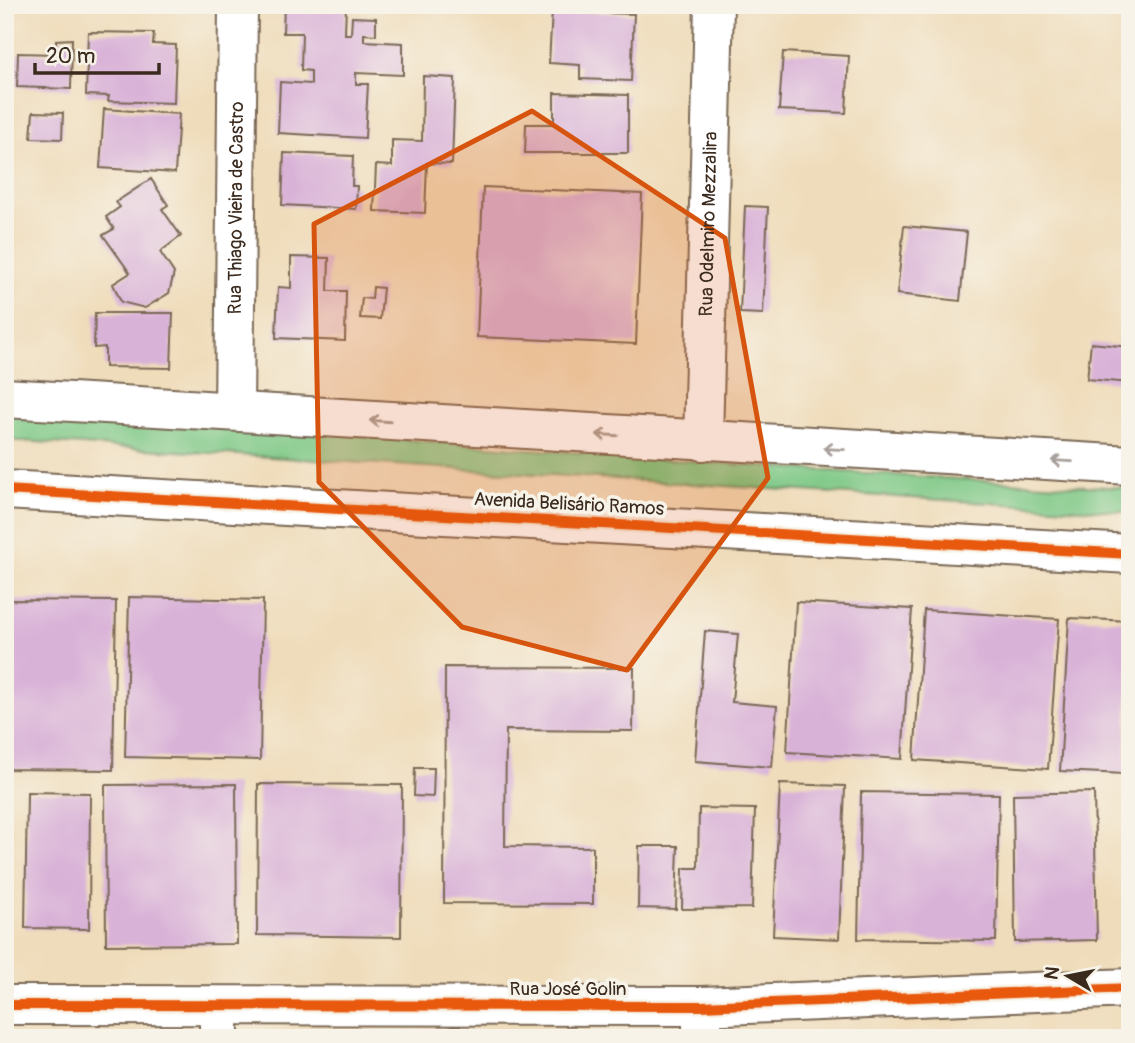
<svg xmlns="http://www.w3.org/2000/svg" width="1135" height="1043" viewBox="0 0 1135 1043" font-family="Pangolin,sans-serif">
<rect width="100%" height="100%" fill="#f7f3e8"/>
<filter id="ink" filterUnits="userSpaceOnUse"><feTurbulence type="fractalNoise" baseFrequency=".0143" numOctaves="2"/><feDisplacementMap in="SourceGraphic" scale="14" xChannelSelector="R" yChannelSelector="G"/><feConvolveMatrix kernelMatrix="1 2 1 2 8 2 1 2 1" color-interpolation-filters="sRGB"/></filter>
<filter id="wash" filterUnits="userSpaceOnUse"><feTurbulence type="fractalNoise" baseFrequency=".00686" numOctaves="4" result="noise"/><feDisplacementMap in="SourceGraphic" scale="28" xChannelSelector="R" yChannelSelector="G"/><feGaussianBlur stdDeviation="1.57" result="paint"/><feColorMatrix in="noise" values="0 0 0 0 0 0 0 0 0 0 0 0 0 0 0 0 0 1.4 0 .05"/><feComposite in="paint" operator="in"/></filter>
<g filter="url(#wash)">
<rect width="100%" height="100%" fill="#efdcba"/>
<path fill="#7ec886" stroke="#5c7952" stroke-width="2" d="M5,410C380,435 754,471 1130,488V512L5,440Z"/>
<g id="blocks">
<path fill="#d9b2d8" d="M284,5H346L345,34H351L352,17L376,18V35L364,34V41L403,43V75L356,73V84H368L365,138L278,133L280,82L311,84V71L301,70L302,33H283Z
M552,11L634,14L631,81L580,79V65L549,63Z
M88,32L154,33L153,44L176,45L174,103L108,101L109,96L86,95Z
M72,39L71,89L17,87L18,53L56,54V40Z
M783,52L849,56L846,113L779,110Z
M423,76L455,78L452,164L427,163L425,213L374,211L376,165L392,166V140L422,141Z
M554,93L628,95V153H525L526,124H554Z
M5,97L9,98L8,160H5Z
M104,109L179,114L175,173L100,168Z
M33,112L63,113L62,139L31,138Z
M284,153L353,156L352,186H357L356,209L282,205Z
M151,179L168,205L162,209L181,236L160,252L174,273L169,293L145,308L121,302L113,284L130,273L103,235L114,229L106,217L120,207L116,202Z
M483,187L642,194L636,344L477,337Z
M745,206L768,207L763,314L740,313Z
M904,226L967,232L960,301L897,294Z
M291,257L329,258L328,291H346L345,341L276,338L278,287L291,288Z
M373,287L383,288L380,319L360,318L362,298L372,299Z
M95,313H173L171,368L105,367V347L94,348Z
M1091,343L1130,347V383L1087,379Z
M129,597L263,600L260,760L125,757Z
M5,600L116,601L113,770L5,769Z
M796,602L912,609L902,759L787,752Z
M924,610L1059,619L1048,769L914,760Z
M1069,618L1130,621L1125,774L1060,771Z
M705,631L738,634L732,702L777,706L772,767L695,761Z
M445,667L634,668L633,731L506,730L505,846L593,847V904L444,903Z
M415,768H434L433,797L414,796Z
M236,784L237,944L106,945L105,785Z
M258,784L402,785L401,937L257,935Z
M780,784L845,786L839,939L773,936Z
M27,792L90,793L89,929L25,928Z
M861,792L999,794L996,941L858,939Z
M1094,792L1097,940L1015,942L1013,794Z
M699,808L755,809L752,908L682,909L683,868H698Z
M639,846H678L676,909L638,908Z"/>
</g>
</g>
<g filter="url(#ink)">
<use href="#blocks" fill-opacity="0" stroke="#7a6855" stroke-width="2"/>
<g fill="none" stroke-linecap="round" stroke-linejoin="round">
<g stroke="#7a6855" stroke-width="42">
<g id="minor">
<path id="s1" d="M234,411L238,5"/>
<path id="s2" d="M703,441L714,5"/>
<path d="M702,1006V1038"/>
<path d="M219,1007V1038"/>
</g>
</g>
<g stroke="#7a6855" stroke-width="42">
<path id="tertiary" d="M5,1005L702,1006L1130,988"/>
</g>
<g stroke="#7a6855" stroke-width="42">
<path id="primary" d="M5,398L1130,465
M5,490L1130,554"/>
</g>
<use href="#minor" stroke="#fff" stroke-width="38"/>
<use href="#tertiary" stroke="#fff" stroke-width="38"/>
<use href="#primary" stroke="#fff" stroke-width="38"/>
<g stroke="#f7f3e8" stroke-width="15">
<path id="cycleway" d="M5,490L1130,554
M5,1005L702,1006L1130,988"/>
</g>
<use href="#cycleway" stroke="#e8590c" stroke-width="10"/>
</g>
<defs><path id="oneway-shaft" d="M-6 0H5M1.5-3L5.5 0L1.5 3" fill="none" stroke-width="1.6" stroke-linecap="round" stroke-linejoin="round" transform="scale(1.75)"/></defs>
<g stroke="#a79f9a">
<use href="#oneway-shaft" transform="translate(380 421) rotate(-176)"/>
<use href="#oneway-shaft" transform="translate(607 435) rotate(-176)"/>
<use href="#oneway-shaft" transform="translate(834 449) rotate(-177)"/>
<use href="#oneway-shaft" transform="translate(1062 461) rotate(-177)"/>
</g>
</g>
<path fill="#d7540e" fill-opacity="0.2" stroke="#d7540e" stroke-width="5" stroke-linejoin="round" d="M532,111L725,238L768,478L627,670L462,627L319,482L314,224Z"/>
<g text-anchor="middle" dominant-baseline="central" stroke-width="7" stroke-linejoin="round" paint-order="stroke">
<g font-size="19" fill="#3b2a1e" stroke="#f7f3e8">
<text stroke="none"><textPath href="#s1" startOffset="203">Rua Thiago Vieira de Castro</textPath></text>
<text stroke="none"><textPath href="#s2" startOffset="217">Rua Odelmiro Mezzalira</textPath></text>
<text transform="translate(569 504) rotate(3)">Avenida Belisário Ramos</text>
<text x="568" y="989">Rua José Golin</text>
</g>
</g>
<rect width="1135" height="1043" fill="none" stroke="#f7f3e8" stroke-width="28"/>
<g transform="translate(1068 976) rotate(280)" stroke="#f7f3e8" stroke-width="5" paint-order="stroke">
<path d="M0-5L12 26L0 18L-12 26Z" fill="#3b2a1e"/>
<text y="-10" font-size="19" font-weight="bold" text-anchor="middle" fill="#3b2a1e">N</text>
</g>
<path d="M35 63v10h124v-10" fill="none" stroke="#3b2a1e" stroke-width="3.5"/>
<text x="46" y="63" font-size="21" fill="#3b2a1e" stroke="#f7f3e8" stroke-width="5" paint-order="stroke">20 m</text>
</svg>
